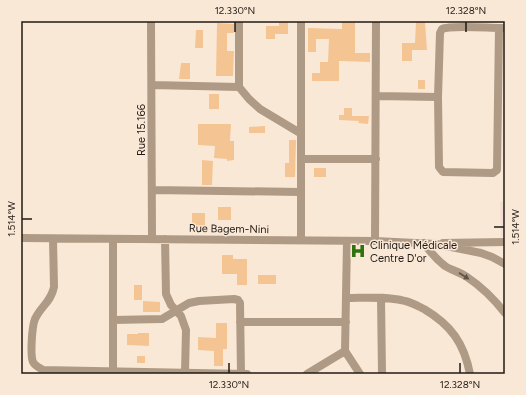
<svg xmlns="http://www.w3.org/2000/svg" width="526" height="395" viewBox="0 0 526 395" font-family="Figtree,sans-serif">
<rect width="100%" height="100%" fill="#fae8d7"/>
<path fill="#f4dcd2" d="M500,202H505V236L501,237Z"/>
<path fill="#f4c592" d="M279,21H288V34H275V39H266V26H279Z
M342,22H355V53H370V62L339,61V81H312V73H320V62H328L329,39H316V52H308V28L342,29Z
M416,22H425L427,50H412V61H402V43H415Z
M217,23L234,24V33H227V51H234L233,76H216Z
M196,30H203V48H195Z
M181,63H190V79H179Z
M418,80H425V89H418Z
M209,94H219V109H209Z
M344,108H352V116H369L368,124L358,123L359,121L339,120V115H344Z
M198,124H231L230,141H234V160L227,161V159L214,158L215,146L198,145Z
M265,126V133H249V127Z
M289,140H296L295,177H285V163H289Z
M202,160L213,161L212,185H202Z
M314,168H326V177H314Z
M218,207H231V220H218Z
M192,213H205V228H192Z
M222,255H233V259H247V285H237V274H222Z
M258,275H276V284H258Z
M134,285H142V300H134Z
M143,301L160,302V312H143Z
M216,323H227V349H223V366H214V351L198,350V337L216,338Z
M138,333H149V346L127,345V334H138Z
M137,356H145V363H137Z"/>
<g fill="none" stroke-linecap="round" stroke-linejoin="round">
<path stroke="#ae9a85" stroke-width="8" d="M151,21L152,239
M239,21V87L249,99L260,109L300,133
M499,28L497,170L493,173L443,172L439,167L438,97L440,33L442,29C450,25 488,28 499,28H505
M152,85L239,87
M376,96L438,97
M301,159H376
M153,190L300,192
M21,238L375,241L436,244L481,253L492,257L505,264
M53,239L54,287C51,302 41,306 35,319C32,326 30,355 33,362C35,366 40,368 43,370L247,374
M165,239L166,294L171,305L181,316L186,330L185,372
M301,240V21
M347,241L345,351L360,374
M375,241L376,21
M424,243C430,252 436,259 445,266C451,270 460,272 467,277C482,287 494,299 505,313
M443,243L505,242
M346,298C365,298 386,296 405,301C411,302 418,306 424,309C451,325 464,343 470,374
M381,298L382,374
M113,320L162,319L189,303L199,301L234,299L238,300L240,303L241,374
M240,322H346
M113,374V239
M307,374L345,351"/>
</g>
<defs><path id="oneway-solid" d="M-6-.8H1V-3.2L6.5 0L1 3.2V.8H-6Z"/></defs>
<use fill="#605447" href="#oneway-solid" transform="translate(464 276) rotate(33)"/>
<path fill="none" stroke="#201a14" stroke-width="1.5" d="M235,32V22M466,32V22M22,219H32M494,227H504M229,373V363M460,373V363"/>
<defs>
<g id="hospital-bare" transform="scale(1.2)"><path d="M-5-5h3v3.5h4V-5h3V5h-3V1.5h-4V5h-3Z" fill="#30720d" stroke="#fae8d7" stroke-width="2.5" paint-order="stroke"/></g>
</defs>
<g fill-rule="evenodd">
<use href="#hospital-bare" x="358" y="251"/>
</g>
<g text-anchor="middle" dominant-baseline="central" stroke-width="3" stroke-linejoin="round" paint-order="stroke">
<g font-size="11" fill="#201a14" stroke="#fae8d7">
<text transform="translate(141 130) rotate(-90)">Rue 15.166</text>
<text transform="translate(229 229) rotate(1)">Rue Bagem-Nini</text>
</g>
<g font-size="11" fill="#201a14" stroke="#fae8d7" text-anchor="start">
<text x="370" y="245">Clinique Médicale<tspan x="370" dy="13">Centre D'or</tspan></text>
</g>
</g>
<rect width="526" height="395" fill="none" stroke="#fae8d7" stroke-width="44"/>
<rect x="22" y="22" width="482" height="351" fill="none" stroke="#201a14" stroke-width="1.5"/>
<g font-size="10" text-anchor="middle" fill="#201a14">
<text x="235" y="14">12.330°N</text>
<text x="466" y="14">12.328°N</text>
<text transform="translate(11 219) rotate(-90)" y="4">1.514°W</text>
<text transform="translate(515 227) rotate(-90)" y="4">1.514°W</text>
<text x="229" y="388">12.330°N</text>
<text x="460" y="388">12.328°N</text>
</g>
</svg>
